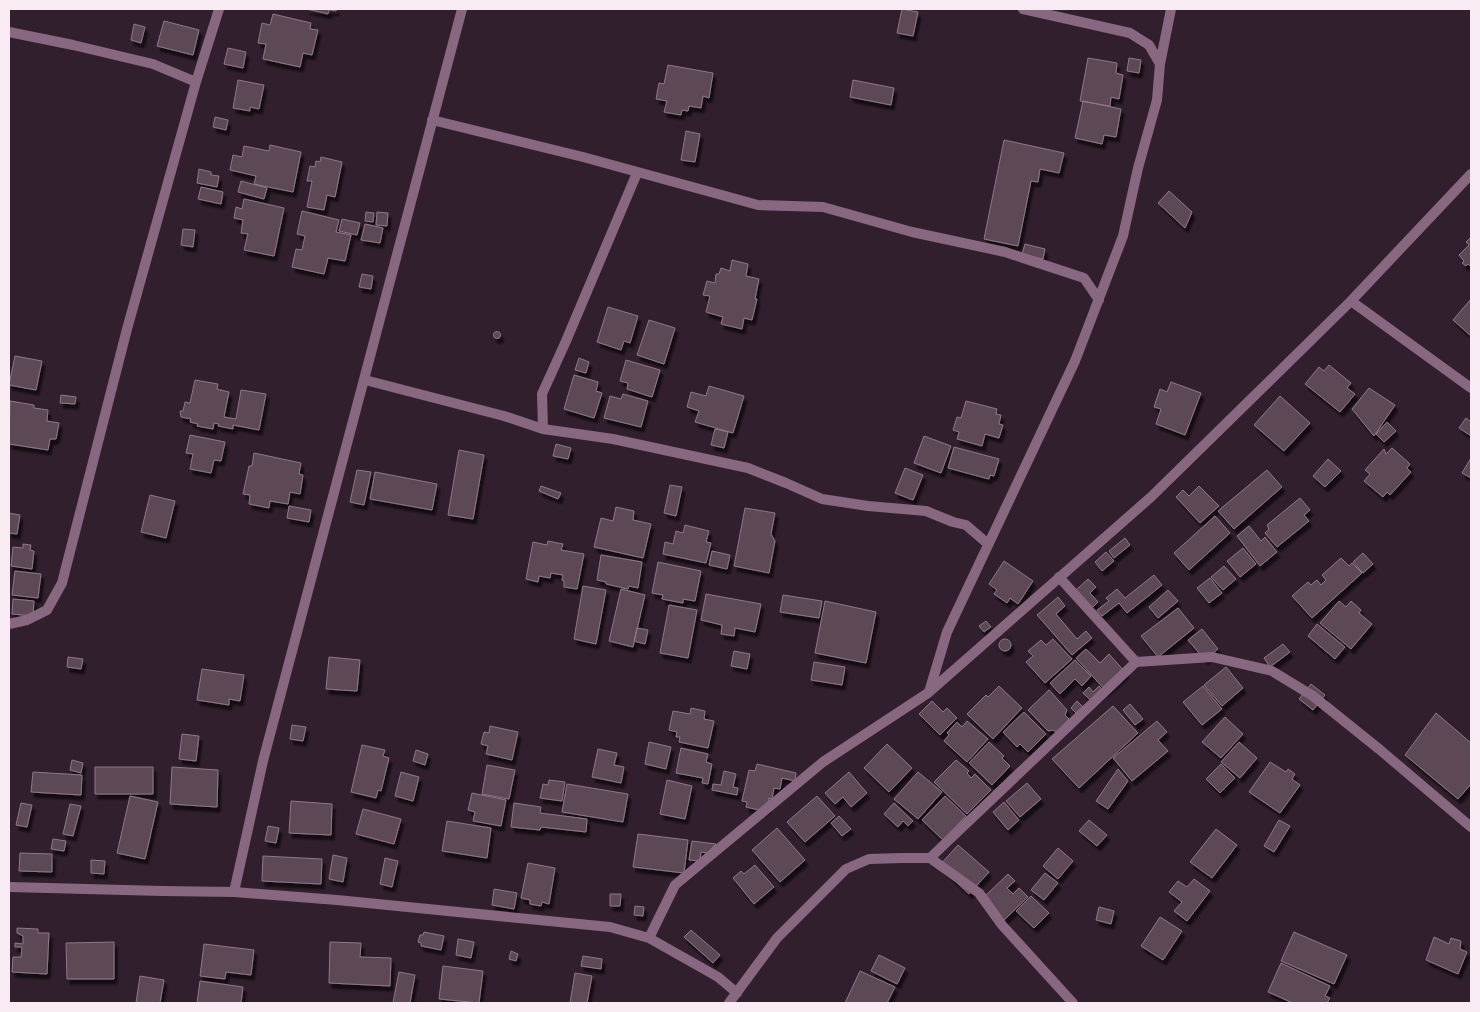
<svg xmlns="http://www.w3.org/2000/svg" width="1480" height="1012" viewBox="0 0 1480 1012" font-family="Montserrat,sans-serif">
<defs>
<filter id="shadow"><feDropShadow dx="3" dy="5" stdDeviation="1" flood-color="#0009"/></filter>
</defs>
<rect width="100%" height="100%" fill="#311f2d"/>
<path fill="#5d4857" stroke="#8f7889" filter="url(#shadow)" d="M306,9H337L336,11L329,10L328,14Z
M902,9L918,12L913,36L897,33Z
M273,14L311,23L310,29L318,30L312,55L303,53L300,67L263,59L266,44L258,43L262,23L270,25Z
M164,21L199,30L193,55L157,46Z
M134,24L145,27L141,43L131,40Z
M228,48L246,52L243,68L224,64Z
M1088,58L1117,63L1116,73L1123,75L1119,99L1111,97L1110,106L1080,101Z
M1129,58L1141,60L1139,73L1127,71Z
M668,65L713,73L709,98L703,96L701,108L689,106L688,111L682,110L681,115L664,112L667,101L656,99L659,83L664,84Z
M238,80L264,85L259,109L250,107V111L233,108Z
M853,80L894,88L891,105L850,97Z
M1083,101L1121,109L1116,137L1104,135L1102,144L1075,138Z
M215,117L228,120L226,130L213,127Z
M686,131L700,134L695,162L681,160Z
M1004,140L1064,153L1059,173L1040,169L1038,182L1031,181L1018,246L984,239Z
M270,145L301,152L293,192L254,184L256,176L230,170L233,155L242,157L244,146L269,151Z
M321,157L342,162L335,197L327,195L324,210L307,207L312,181H307L310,166L315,167L316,161L320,162Z
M199,169L211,172V175L219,176L217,187L197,183Z
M241,181L267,188L264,199L238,192Z
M201,187L223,192L221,204L198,199Z
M1169,191L1192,212L1185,228L1158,203Z
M244,199L284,208L274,256L244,250L248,234L241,233L243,220L234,218L236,207L242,209Z
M302,211L339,220L336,232L351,235L345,261L328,258L324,274L292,267L296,249L302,250L305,236L297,234Z
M366,212L374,213L373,222L365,221Z
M377,212L388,213L387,226L376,225Z
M342,219L360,223L357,235L339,231Z
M365,224L383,228L380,243L361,240Z
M183,229L195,230L193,247L181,245Z
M1470,238L1471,239V267L1468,264L1466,266L1462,263L1464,261L1459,255L1469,245L1466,242Z
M1025,244L1045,249L1043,259L1022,254Z
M732,260L748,264L746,276L759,279L755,299H757L752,320L744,318L742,329L721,324L723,317L706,312L710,296L703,295L707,281L715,283L716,274H719L721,268L730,271Z
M362,274L373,276L371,289L359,287Z
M1471,299V336L1453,320Z
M608,307L638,316L630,343L624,341L621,350L597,342Z
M649,320L675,328L664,364L637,355Z
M493.5 335a3.5 3.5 0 1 1 7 0a3.5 3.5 0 1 1-7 0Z
M15,356L42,361L36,390L9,385Z
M579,358L589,362L586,373L575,370Z
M626,360L660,370L652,397L627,389L628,383L620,381Z
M1329,365L1351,383L1347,388L1355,394L1340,412L1305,384L1319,367L1324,371Z
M574,375L598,382L596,391L602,393L594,418L564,409Z
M195,380L218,384L217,389L229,392L224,417L236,419L241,390L266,394L259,430L233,425V429L218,426L219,424L214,423L213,429L197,426L198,424L190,422L191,419L181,417L180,411H183L185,402L190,403Z
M1171,382L1201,393L1185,435L1156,424L1161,409L1154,407L1160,389L1167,392Z
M709,386L744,396L733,433L695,422L699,411L687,407L691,392L706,396Z
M1369,388L1395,405L1374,436L1352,409Z
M623,394L648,401L641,427L604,418L610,396L621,399Z
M61,395L76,397L75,404L60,403Z
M1280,396L1310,423L1284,451L1254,425Z
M10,401L34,405V408L48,410L47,421L59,423L56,439H50L48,450L9,444Z
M966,401L997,409L996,414L1001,415L999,424L1003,425L999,438L985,434L982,446L957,439L959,432L953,430L957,417L961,418Z
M1466,418L1471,422V436L1459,428Z
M1387,422L1396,431L1384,442L1376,434Z
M715,429L728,432L724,448L711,445Z
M190,435L225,442L221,461L214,460L211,473L190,469L193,454L186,453Z
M924,436L951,446L941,473L914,463Z
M556,444L571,448L568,459L553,456Z
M954,447L999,459L994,476L990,475L989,479L948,468Z
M1392,448L1410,464L1407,468L1411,472L1390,495L1387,492L1383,497L1364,481L1370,474L1365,470L1384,449L1386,454Z
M459,450L484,455L473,519L448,515Z
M254,453L301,463L299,474L303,475L300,494L290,492L288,504L270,501L269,508L249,504L250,495L243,494L249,466H252Z
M1471,458V478L1462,473Z
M1328,459L1341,471L1325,487L1313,476Z
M905,468L923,475L913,500L895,493Z
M357,470L371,472L364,505L350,502Z
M1267,470L1282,487L1234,529L1218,511Z
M375,472L437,484L432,510L370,499Z
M670,485L682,487L676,516L664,513Z
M541,486L561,493L558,499L539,491Z
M1199,486L1219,506L1200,523L1176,497L1183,490L1189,496Z
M150,495L175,501L166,538L141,532Z
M1300,498L1310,510L1304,515L1309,521L1277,547L1265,533L1269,529L1267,525Z
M289,506L311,510L309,522L287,518Z
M616,507L634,511L633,520L651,524L643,558L594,547L601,518L613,521Z
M745,508L775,513L771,534L775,541L769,573L734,566Z
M9,513L20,515L17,534L9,533Z
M1215,516L1230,533L1189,570L1174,553Z
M685,525L709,531L706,542L711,543L706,563L663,554L665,542L673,544L676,531L683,533Z
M1249,526L1261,541L1265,537L1277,552L1260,566L1237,536Z
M1125,538L1130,545L1114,558L1109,551Z
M548,541L563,544L561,550L584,554L577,589L564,587V581L562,580L563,575L551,573L550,578L539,576L538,582L526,579L533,542L547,545Z
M23,544L31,545L30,550L34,551L32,569L11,566L13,547L23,548Z
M1243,548L1256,564L1240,577L1227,561Z
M712,551L730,555L727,569L709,565Z
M1106,552L1114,561L1102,571L1095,562Z
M1363,553L1373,564L1363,573L1353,562Z
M601,555L642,562L638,588L629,586L628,589L606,584V582L597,580Z
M1341,558L1349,566L1352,563L1362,573L1312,618L1292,596L1308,582L1311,585L1317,580L1321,585L1326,580L1322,575Z
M1004,561L1033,581L1018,604L1010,598L1007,603L994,594L997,590L989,584Z
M658,562L701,571L695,601L683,599V603L662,599L663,595L652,593Z
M1224,566L1236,579L1223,590L1211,577Z
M15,571L41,574L38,598L12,595Z
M1154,575L1162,585L1127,613L1119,603L1102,616L1097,610L1109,601L1106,598L1117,589L1125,598Z
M1210,578L1222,593L1209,603L1197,588Z
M1088,579L1096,587L1090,593L1098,602L1091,609L1075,591Z
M583,586L606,590L596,644L574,639Z
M621,589L645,595L633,647L609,641Z
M1168,590L1178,601L1158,618L1149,607Z
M706,594L761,604L755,632L735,628L734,636L721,634L722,625L701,620Z
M783,595L822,601L819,618L780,612Z
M1058,597L1065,606L1056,614L1077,639L1086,631L1092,638L1072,655L1037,615Z
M13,599L34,601L33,616L12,614Z
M825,601L876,612L866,663L815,653Z
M1339,601L1346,607L1351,601L1361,610L1359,613L1372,624L1351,649L1320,623Z
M669,605L697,610L688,658L660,653Z
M1178,608L1194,628L1158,657L1141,636Z
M986,621L991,627L984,632L979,626Z
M1317,624L1345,647L1335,659L1308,636Z
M637,628L648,630L645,644L634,641Z
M1202,629L1218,649L1205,660L1188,640Z
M999 645a6 6 0 1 1 12 0a6 6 0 1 1-12 0Z
M1053,639L1072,659L1045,683L1026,662L1033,656L1028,651L1041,640L1046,645Z
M1283,644L1290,652L1270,667L1264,658Z
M1086,649L1100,663L1109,654L1126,673L1106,691L1076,658Z
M734,651L750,654L747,669L731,666Z
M68,657L83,659L81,669L67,667Z
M329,657L360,660L357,691L326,689Z
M1075,660L1091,676L1082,686L1075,679L1060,694L1050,683Z
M814,662L845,667L842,685L811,680Z
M1226,667L1243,688L1222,706L1204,685Z
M202,669L244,675L240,701L229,699V705L197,700Z
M1311,684L1325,695L1313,710L1299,699Z
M999,686L1022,708L993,739L967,714L986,695L988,697Z
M1099,686L1104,691L1092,702L1083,693L1089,687L1093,692Z
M1203,686L1222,709L1202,725L1183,702Z
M1049,690L1067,710L1065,715L1069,719L1056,732L1053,730L1048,731L1028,710Z
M932,701L943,712L947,708L957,718L940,735L919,714Z
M1077,701L1085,709L1078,715L1071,708Z
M1130,704L1143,719L1135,725L1123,710Z
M1113,706L1138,733L1079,788L1052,759Z
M691,708L705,711L704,719L714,721L708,748L679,742L680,737H676L677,732L669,730L673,711L690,714Z
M1024,712L1046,734L1028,752L1020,744L1017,747L1003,732Z
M1436,713L1471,743V784L1458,799L1405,755Z
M1225,717L1243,734L1221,758L1202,742Z
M967,721L988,739L967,762L944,741L949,735L947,733L957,722L962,727Z
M1157,721L1167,732L1158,740L1168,751L1132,781L1113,758Z
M292,725L306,727L303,741L290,739Z
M490,726L518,732L512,760L486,754L488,746L481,744L484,732L489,733Z
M182,734L199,736L196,761L179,759Z
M649,742L671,747L666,769L645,764Z
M989,742L1004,756L1002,758L1010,766L992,785L969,763Z
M1239,742L1257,758L1240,778L1221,762Z
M887,744L912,768L889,792L864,768Z
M362,745L385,750L383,756L389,758L381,791L378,790L376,798L351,792Z
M681,748L708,754L706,762L712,764L708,784L702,783L703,778L676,773Z
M598,749L617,753L614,765L624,767L621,783L592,777Z
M416,750L428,754L425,765L413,761Z
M72,760L83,763L81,773L70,770Z
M956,760L969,771L967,773L971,778L975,774L991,790L967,814L934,782Z
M1270,762L1286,772L1288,769L1295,774L1292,779L1300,785L1280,813L1249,792Z
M757,764L796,773L795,781L782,778L780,789L774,788L772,799L769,798L767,808L763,811L746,807L747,802L742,801L749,770L755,771Z
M1221,764L1235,778L1220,793L1206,779Z
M487,765L515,770L509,799L482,794Z
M95,767H153V794H95Z
M172,767L218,770L217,807L170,804Z
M1118,769L1128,781L1108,809L1096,801Z
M724,771L736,774L733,787L738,788L737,795L712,790L713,784L721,785Z
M33,772L82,775L81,795L31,792Z
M401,772L419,777L413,801L395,796Z
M849,772L867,793L851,807L843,797L835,804L825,793Z
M918,772L942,792L918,819L894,799Z
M549,780L565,782L562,801L540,798L543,784L548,785Z
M667,780L692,786L685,819L660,814Z
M1027,783L1041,799L1020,817L1006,801Z
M567,784L628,794L623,822L562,812Z
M472,793L506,800L501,826L473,821L475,812L468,810Z
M130,796L158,802L145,859L117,853Z
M817,796L835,816L805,842L787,822Z
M945,796L966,816L943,840L922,820Z
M291,801L332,804L331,835L289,833Z
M1004,802L1019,820L1008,830L993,812Z
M21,803L32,805L27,827L16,825Z
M514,803L541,807L540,813L587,819L586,832L541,827L540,830L511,827Z
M894,803L913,821L908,826L903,821L898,827L884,814Z
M70,804L81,806L73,836L63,834Z
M363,809L401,819L394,844L356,834Z
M839,816L851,829L842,836L831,823Z
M1089,820L1107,835L1097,846L1079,831Z
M1279,820L1290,826L1274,852L1264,846Z
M447,821L491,828L487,858L442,851Z
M268,826L279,828L276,843L265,841Z
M777,828L805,860L780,882L752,850Z
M1216,829L1237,845L1212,878L1190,862Z
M638,834L688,840L684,873L633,867Z
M53,839L66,841L64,851L51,849Z
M692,841L716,844L707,853L701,852L700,861L689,860Z
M958,845L989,872L969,894L939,866Z
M1058,848L1073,861L1058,879L1043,866Z
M20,853L52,854V872L19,871Z
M333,855L347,858L343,882L329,879Z
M263,856L322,859L321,884L262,881Z
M385,858L398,861L392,887L380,884Z
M91,860L105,861L104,874L91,873Z
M528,863L555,868L549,904L542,902L541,906L530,904V900L521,898Z
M755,865L774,887L754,904L733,878L741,871L744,874Z
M1045,873L1058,883L1044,900L1031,890Z
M1008,874L1015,881L1007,888L1013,894L1019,888L1028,897L1004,920L982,899Z
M1194,879L1210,891L1187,921L1174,911L1182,902L1169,892L1178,881L1187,887Z
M494,889L517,893L514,909L492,905Z
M610,894H621L620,906H610Z
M1031,896L1049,913L1034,928L1016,911Z
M635,906L644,907L643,916L634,915Z
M1099,907L1114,911L1111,924L1096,920Z
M1160,917L1182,931L1163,960L1141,946Z
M17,928L38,929V933H49L47,974L12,972L13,957H21L22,947H15V943L23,944V936L17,933Z
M691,930L720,955L713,963L684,937Z
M424,932L444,936L441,950L421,946V943L418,942L420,935H423Z
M1294,932L1347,955L1334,984L1281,961Z
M1434,937L1449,944L1451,938L1461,941L1460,949L1467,952L1458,974L1426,960Z
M458,939L474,942L471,958L456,955Z
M114,942V979H67L66,943Z
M330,942L361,943L360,957L391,958L390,986L329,983Z
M204,944L254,950L251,975L226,972L225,979L200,976Z
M511,951L518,954L516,961L509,959Z
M879,955L905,968L897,984L871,971Z
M583,956L602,959L601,969L581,966Z
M1281,963L1330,986L1325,996L1330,998L1327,1003H1293L1268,992Z
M443,966L483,971L479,1003L439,999Z
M860,971L895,987L887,1003H845Z
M399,972L415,975L410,1003H393Z
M575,973L592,976L587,1003H570Z
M140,976L164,980L160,1003H136Z
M200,981L243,987L241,1003H197Z"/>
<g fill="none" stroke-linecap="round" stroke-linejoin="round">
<path stroke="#886880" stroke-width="10" d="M9,32L73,45L153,64L196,82
M1160,64L1171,9
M432,120L583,157L758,205L823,207L912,232L1005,252L1084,278L1099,300
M1351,301L1471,174
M365,380L504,416L543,429L613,439L748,468L786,483L822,499L868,506L926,511L953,522L966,525L988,544
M543,429L542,394L566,341L637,173
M9,624L27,620L47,610L62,583L127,329L196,82L219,9
M1136,662L1212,657L1272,671L1313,696L1379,749L1471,827
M929,692L947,632L1075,361L1123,236L1138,168L1157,100L1160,64L1149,45L1130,33L1023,9
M930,858L1136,662L1059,577
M9,887L163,891L234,892L337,900L610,927L649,938L718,977L737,993
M234,892L263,761L462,9
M649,938L675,885L823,762L928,693L1151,497L1351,301L1471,388
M729,1003L777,938L846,869L869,859L903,858H930L979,893L1002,925L1073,1003"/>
</g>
<rect width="1480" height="1012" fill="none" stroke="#f8ebf4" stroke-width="20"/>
</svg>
